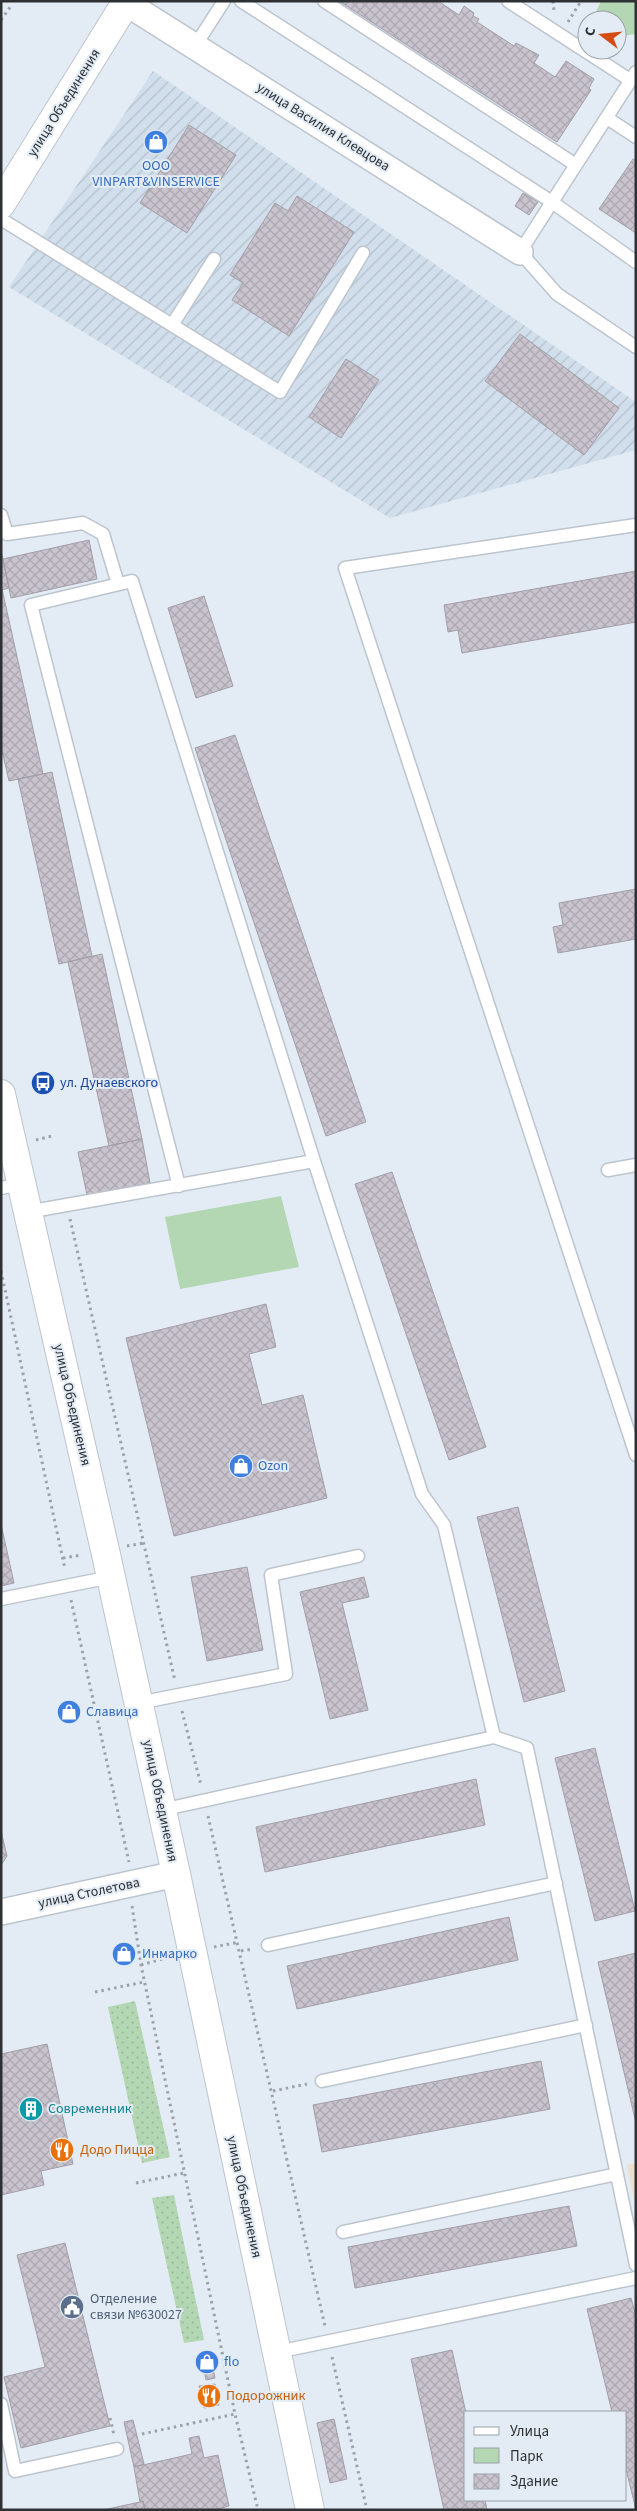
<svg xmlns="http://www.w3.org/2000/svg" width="637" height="2511" viewBox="0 0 637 2511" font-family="'Source Sans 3',sans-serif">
<defs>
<pattern id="industrial-furrows" width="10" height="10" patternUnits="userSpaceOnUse" patternTransform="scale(1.25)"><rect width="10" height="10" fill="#d1dfec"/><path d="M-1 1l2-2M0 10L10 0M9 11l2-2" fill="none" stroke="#b4c0cb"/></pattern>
<pattern id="grass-dots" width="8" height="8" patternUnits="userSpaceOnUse" patternTransform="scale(1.25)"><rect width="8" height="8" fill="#b3d6b3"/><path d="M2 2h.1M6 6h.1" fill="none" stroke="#9ab89b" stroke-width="1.8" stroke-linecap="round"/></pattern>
<pattern id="building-cross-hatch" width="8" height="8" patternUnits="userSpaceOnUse" patternTransform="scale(1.25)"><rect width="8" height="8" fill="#c8c3cd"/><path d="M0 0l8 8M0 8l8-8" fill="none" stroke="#aca8b1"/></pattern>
</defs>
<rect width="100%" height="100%" fill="#e3ecf5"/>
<path fill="url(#industrial-furrows)" d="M153,71L636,402V450L390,518L9,287Z"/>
<path fill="#ecdfcb" d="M636,2163V2209L627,2165Z"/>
<path fill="url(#grass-dots)" d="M135,2001L170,2157L142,2163L108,2007Z
M174,2195L204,2340L184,2343L152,2198Z"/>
<path fill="#b3d6b3" d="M601,1H636V34L623,36L617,32V20H599L596,12Z
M281,1196L299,1267L180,1289L165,1217Z"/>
<path fill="url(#building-cross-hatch)" stroke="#a39ea8" d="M339,1H438L459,15L464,6L474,13L473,16L479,19L477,22L514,46L516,43L539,55L534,63L555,77L566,61L594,79L589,88L591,90L557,142Z
M189,125L236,155L187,233L140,203Z
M633,159L636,161V233L599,209Z
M523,193L538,202L529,215L515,206Z
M297,196L354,232L289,336L232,300L243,283L230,275L275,203L288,211Z
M520,334L619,408L584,455L485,381Z
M346,359L379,380L341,438L309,417Z
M89,540L97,579L11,598L3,559Z
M1,551L9,588L1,590Z
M636,571V622L462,653L458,630L448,632L444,605Z
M2,589L43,774L9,781L1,746Z
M204,596L233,686L196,698L168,608Z
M235,735L366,1122L326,1136L195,748Z
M52,772L92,956L59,964L18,779Z
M636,889V939L558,953L553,927L563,925L559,903Z
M102,954L142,1139L109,1146L68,962Z
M142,1139L150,1183L87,1195L78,1152Z
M392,1172L486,1447L449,1460L355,1184Z
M266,1304L276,1347L249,1354L262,1405L303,1395L327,1498L174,1536L126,1338Z
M518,1507L565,1691L524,1702L477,1517Z
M1,1524L14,1583L1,1586Z
M247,1567L263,1650L207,1661L191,1577Z
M364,1577L369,1597L342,1603L368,1710L330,1719L300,1592Z
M74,1705L76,1717L65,1719L62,1707Z
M595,1748L635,1911L595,1921L555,1758Z
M476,1779L485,1825L265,1872L256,1827Z
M1,1831L7,1856L1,1865Z
M509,1917L518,1960L297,2009L287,1966Z
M129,1947L131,1959L119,1961L117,1949Z
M636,1953V2123L598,1962Z
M47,2044L73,2164L41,2171L44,2185L1,2195V2054Z
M541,2061L550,2109L322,2152L313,2105Z
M569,2206L577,2246L355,2288L348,2247Z
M65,2243L110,2426L21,2448L4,2377L45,2367L17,2255Z
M631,2298L636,2316V2510L626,2469V2412H612L587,2309Z
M452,2350L466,2413V2500H485L487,2510H444L411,2359Z
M210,2357L212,2365L204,2367L202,2359Z
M213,2368L215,2378L206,2380L204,2370Z
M215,2384L219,2405L204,2408L199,2386Z
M334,2419L347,2479L330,2483L317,2423Z
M133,2420L144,2464L134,2467L124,2422Z
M199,2436L204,2458L218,2455L229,2506L214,2510H145L143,2501L140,2502L134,2467L192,2454L189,2438Z
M143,2501L145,2510H103L140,2502Z"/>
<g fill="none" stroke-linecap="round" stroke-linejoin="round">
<g stroke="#bcc4cd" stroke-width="15">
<path id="service" d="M241,1L552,202L636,72
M324,1L576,165
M508,1L630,80
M195,46L224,1
M607,118L636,137
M1,219L280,392L363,253
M636,262L552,202L520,252L557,294L636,347
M172,325L214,259
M1,515L7,534L83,523L103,534L118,584
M636,525L345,568L636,1455
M608,1170L636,1165
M179,1186L31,605L132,581L314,1161
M1,1188L21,1184
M27,1212L314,1161L422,1494L444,1525L494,1737L161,1810
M1,1599L111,1577
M138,1703L286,1674L271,1575L358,1556
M494,1737L527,1748L636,2265
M268,1945L556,1883
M322,2081L586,2025
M343,2232L617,2174
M277,2352L636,2278
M1,2404L15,2471L117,2449"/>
</g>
<g stroke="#bcc4cd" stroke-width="28">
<path id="minor" d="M126,3L520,252
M1,1912L176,1874"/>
</g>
<g stroke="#bcc4cd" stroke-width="30">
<path id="tertiary" d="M1,204L127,1
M1,1094L105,1550L176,1874L310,2510"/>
</g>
<path stroke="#9ca2a9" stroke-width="3" stroke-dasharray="2.5 4" stroke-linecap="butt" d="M553,1L554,11
M1,20L11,6
M568,22L581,1
M36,1140L52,1136
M70,1219L175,1681
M1,1271L65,1569
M127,1546L144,1543
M63,1558L82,1555
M71,1600L129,1862
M182,1711L201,1785
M208,1816L325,2326
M132,1906L141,1965L235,2414L258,2510
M214,1947L239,1942
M241,1951L253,1949
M141,1965L169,1957
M95,1992L144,1982
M273,2091L307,2084
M136,2183L184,2173
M332,2357L367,2510
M110,2418L114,2435
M142,2434L235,2414"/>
<use href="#service" stroke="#fff" stroke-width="12"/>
<use href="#minor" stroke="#fff" stroke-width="25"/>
<use href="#tertiary" stroke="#fff" stroke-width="28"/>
</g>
<defs>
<g id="shop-disc" transform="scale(1.25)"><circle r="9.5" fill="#3f7fe0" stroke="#e3ecf5"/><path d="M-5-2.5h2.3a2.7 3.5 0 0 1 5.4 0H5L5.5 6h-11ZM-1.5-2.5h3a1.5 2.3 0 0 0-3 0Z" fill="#fff"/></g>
<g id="bus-disc" transform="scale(1.25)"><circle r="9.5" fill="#1a4fb4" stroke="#e3ecf5"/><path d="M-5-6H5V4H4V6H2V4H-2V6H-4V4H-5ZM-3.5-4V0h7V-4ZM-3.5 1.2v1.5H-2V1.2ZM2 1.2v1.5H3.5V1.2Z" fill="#fff"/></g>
<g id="building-disc" transform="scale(1.25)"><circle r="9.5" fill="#0f9aa8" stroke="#e3ecf5"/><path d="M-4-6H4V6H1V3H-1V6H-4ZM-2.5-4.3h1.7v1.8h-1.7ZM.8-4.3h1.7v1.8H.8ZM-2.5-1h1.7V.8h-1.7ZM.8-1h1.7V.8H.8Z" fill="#fff"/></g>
<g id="restaurant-disc" transform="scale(1.25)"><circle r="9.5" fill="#e8710a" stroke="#e3ecf5"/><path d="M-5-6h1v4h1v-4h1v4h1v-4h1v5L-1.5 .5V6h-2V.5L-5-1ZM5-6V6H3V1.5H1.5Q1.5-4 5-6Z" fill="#fff"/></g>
<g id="civic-disc" transform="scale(1.25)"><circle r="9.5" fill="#5c6f8a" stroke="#e3ecf5"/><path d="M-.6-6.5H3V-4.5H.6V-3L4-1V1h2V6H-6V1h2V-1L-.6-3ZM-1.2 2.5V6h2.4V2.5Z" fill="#fff"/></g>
</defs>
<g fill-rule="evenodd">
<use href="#shop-disc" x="156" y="142"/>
<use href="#bus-disc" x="43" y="1083"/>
<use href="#shop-disc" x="241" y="1466"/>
<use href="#shop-disc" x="69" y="1712"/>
<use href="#shop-disc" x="124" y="1954"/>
<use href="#building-disc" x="31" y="2109"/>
<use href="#restaurant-disc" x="62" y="2150"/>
<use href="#civic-disc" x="72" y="2307"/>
<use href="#shop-disc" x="207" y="2362"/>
<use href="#restaurant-disc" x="209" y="2396"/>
</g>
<g text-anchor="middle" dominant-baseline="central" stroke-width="4" stroke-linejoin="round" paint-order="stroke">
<g font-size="14" fill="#2e3134" stroke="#e3ecf5">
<text transform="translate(64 103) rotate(-58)">улица Объединения</text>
<text transform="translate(323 127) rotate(32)">улица Василия Клевцова</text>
<text transform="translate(72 1405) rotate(77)">улица Объединения</text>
<text transform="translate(160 1801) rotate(78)">улица Объединения</text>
<text transform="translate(89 1893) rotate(-12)">улица Столетова</text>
<text transform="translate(244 2197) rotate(78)">улица Объединения</text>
</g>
<g font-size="14" fill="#366cbe" stroke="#e3ecf5" text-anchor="start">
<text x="156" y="166" text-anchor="middle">ООО<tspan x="156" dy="16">VINPART&amp;VINSERVICE</tspan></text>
<text x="258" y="1466">Ozon</text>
<text x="86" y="1712">Славица</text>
<text x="142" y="1954">Инмарко</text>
<text x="224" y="2362">flo</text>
</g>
<g font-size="14" fill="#164399" stroke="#e3ecf5" text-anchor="start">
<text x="60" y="1083">ул. Дунаевского</text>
</g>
<g font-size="14" fill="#0d838f" stroke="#e3ecf5" text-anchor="start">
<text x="48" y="2109">Современник</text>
</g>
<g font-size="14" fill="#c56008" stroke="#e3ecf5" text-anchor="start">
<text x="80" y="2150">Додо Пицца</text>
<text x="226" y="2396">Подорожник</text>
</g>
<g font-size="14" fill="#4e5e75" stroke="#e3ecf5" text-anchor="start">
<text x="90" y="2299">Отделение<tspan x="90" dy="16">связи №630027</tspan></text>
</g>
</g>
<rect width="637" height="2511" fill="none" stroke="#2e3134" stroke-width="5"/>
<rect x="464" y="2411" width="162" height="90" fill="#e3ecf5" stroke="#9ba1a8"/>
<rect x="474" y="2427" width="25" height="8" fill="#ffffff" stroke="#9ba1a8"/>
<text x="510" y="2436" font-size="15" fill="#2e3134">Улица</text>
<rect x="474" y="2448" width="25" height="15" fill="#b3d6b3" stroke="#9ba1a8"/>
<text x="510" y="2461" font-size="15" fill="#2e3134">Парк</text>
<rect x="474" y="2474" width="25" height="15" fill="url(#building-cross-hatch)" stroke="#9ba1a8"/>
<text x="510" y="2486" font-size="15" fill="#2e3134">Здание</text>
<g transform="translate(602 35) rotate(286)"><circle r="24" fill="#e3ecf5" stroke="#9ba1a8"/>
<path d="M0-4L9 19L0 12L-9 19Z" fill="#d34d13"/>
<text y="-8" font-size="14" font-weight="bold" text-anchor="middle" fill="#2e3134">С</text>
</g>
</svg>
